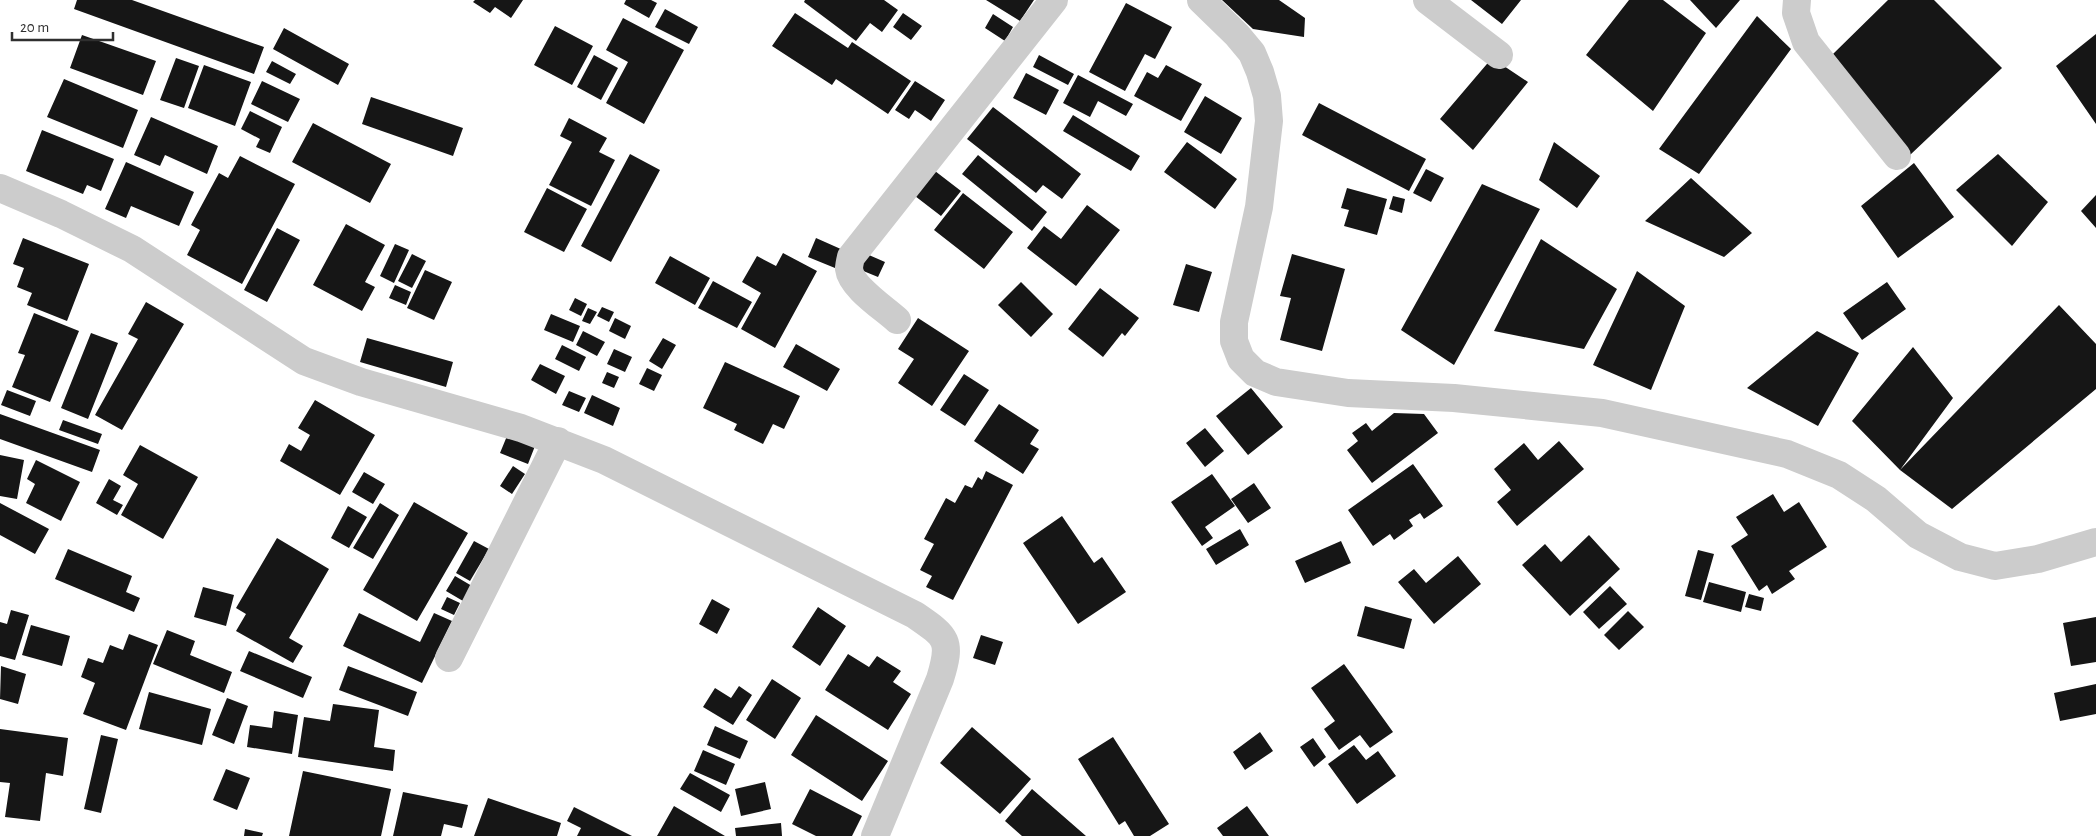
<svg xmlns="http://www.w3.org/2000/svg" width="2096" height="836" viewBox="0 0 2096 836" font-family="'Alegreya Sans',sans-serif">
<rect width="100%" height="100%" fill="#fff"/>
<path fill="#161616" d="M77,0H132L264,47L254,74L74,9Z
M475,0H523L511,18L495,7L490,13L473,2Z
M626,0H651L657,3L649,18L624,4Z
M805,0H884L898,10L882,32L870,23L856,41L804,2Z
M986,0H1034L1020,21Z
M1222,0H1279L1305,18L1304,37L1253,29Z
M1471,0H1521L1502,24Z
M1629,0H1663L1706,33L1653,111L1586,55Z
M1690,0H1740L1716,28Z
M1888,0H1934L2002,68L1910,155L1833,54Z
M1126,3L1172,27L1155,59L1145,54L1125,91L1089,72Z
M665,9L698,27L689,44L655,27Z
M795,13L848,48L852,42L911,81L888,114L836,79L832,85L772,46Z
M903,13L922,26L911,40L893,27Z
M993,14L1013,27L1005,41L985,28Z
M1757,16L1791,49L1699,174L1659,149Z
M623,18L684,50L644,124L606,103L628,62L606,50Z
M555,26L593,46L572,85L534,65Z
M284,28L349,64L338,85L273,49Z
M2096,34V124L2056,66Z
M82,35L156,61L143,95L70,68Z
M594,55L618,68L601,100L577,87Z
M1039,55L1074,74L1068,85L1033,67Z
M176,58L199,66L184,108L160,100Z
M1492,58L1528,82L1473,150L1440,119Z
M272,61L296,74L290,84L266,72Z
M204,65L251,82L235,126L188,108Z
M1166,65L1202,84L1181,121L1134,96L1147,72L1158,78Z
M1026,73L1059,90L1046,115L1013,98Z
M1078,75L1133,104L1126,116L1098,101L1090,117L1063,103Z
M64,79L138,110L123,148L47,117Z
M262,81L300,99L288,122L251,104Z
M915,81L945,100L931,121L915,110L909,119L895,110Z
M1205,96L1242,118L1221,154L1184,132Z
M371,97L463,128L453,156L362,124Z
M1319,103L1426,159L1409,191L1302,135Z
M993,107L1081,174L1062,199L1043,185L1036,193L967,139Z
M250,111L282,127L270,153L256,147L260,139L241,129Z
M1073,115L1140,156L1131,171L1063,131Z
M151,117L218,146L207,174L165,155L160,166L134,155Z
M569,118L607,138L599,152L615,160L591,206L549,185L572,142L560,136Z
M313,123L391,164L370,203L292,162Z
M42,130L114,159L101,191L87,185L83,194L26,171Z
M1187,142L1237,179L1215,209L1164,172Z
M1554,142L1600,176L1577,208L1539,180Z
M630,154L660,170L611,262L581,246Z
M1998,154L2048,202L2012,246L1956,190Z
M978,155L1047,212L1032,231L962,174Z
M240,156L295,184L242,284L187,255L200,230L191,225L219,173L228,178Z
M126,162L194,192L179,226L131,206L126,218L105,209Z
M1914,163L1954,217L1898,258L1861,206Z
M1426,169L1444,178L1431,202L1413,193Z
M935,171L961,191L941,216L915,196Z
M1691,178L1752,233L1724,257L1645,221Z
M1482,184L1540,209L1454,365L1401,330Z
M547,188L587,209L564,252L524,232Z
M1347,188L1387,199L1377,235L1344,226L1349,210L1341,208Z
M963,193L1013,232L984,269L934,230Z
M2096,195V228L2081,211Z
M1393,196L1405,199L1402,213L1389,209Z
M1087,205L1120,230L1076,286L1027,248L1044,226L1061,239Z
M346,224L385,245L365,282L375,287L362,311L313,285Z
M277,228L300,240L267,302L244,290Z
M23,238L89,264L67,321L27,305L32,293L17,287L24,268L13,264Z
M816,238L843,250L835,268L808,257Z
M1541,239L1617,289L1584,349L1494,331Z
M395,244L409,250L394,283L380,276Z
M862,252L885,262L878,277L856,268Z
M783,253L817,271L775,348L741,329L761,293L742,282L757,256L776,266Z
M412,254L426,261L412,288L398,281Z
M1292,254L1345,269L1322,351L1280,340L1291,298L1280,296Z
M670,256L710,278L695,305L655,283Z
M1186,264L1212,272L1199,312L1173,305Z
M425,270L452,282L434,320L407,308Z
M1637,271L1685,306L1651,390L1593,365Z
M713,281L752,302L737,328L698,308Z
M1021,282L1053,314L1031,337L998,305Z
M1887,282L1906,309L1862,340L1843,313Z
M395,285L411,292L406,305L389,298Z
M1100,288L1139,318L1125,336L1122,333L1103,357L1068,329Z
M575,298L587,304L581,316L569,310Z
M146,302L184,324L122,430L95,415L138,339L128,334Z
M2059,305L2096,344V389L1952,509L1900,470Z
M602,307L614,312L609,322L597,316Z
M588,308L597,312L590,324L582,321Z
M34,313L79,331L50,402L12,387L25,355L18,353Z
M551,314L580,326L573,342L544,330Z
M615,318L631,326L625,339L609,331Z
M918,318L969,351L932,406L898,383L914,359L898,349Z
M583,331L605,342L597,356L576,345Z
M1817,331L1859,353L1818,426L1747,388Z
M91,333L118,343L88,419L61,408Z
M367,338L453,362L446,387L360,362Z
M663,338L676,345L662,369L649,361Z
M796,344L840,369L827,391L783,367Z
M562,345L586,357L579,371L555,359Z
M1913,347L1953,398L1900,470L1852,421Z
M614,349L632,357L625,372L607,364Z
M725,362L800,396L784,429L773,424L763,444L734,430L737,424L703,408Z
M540,364L565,376L556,394L531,380Z
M647,368L662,375L654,391L639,384Z
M607,372L619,377L614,388L602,383Z
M964,374L989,390L965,426L940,410Z
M1251,388L1283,427L1248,455L1216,416Z
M7,390L36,401L30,416L1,405Z
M569,391L586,398L579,412L562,405Z
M592,395L620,408L613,426L584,413Z
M315,400L375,435L340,495L280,461L289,444L301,451L310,435L298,428Z
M999,404L1039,430L1030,444L1039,449L1023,474L974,441Z
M1394,413L1424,414L1438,433L1372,483L1347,450L1358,441L1352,433L1366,423L1372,431Z
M0,414L100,450L92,472L0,439Z
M63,420L102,434L98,444L59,430Z
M1205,428L1224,451L1205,467L1186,443Z
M507,436L535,446L528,464L500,453Z
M1559,441L1584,469L1517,526L1497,502L1511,490L1494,469L1524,443L1538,460Z
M140,445L198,477L163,539L121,515L138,484L123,475Z
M0,455L24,460L17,499L0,496Z
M36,460L80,482L61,521L26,503L35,484L27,479Z
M1413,464L1443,506L1424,519L1420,513L1409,520L1413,526L1394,540L1390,534L1373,546L1348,510Z
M513,466L525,474L512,494L500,486Z
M986,471L1013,485L953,600L926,587L932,576L920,570L934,544L924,539L946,498L955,503L965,485L972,488L978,477L982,480Z
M364,472L385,484L373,504L352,492Z
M1212,474L1235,506L1205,527L1213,538L1202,546L1171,502Z
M109,479L121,486L113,500L123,505L117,515L96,503Z
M1254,483L1271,508L1248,523L1231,499Z
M1773,494L1784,512L1799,502L1827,547L1789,571L1795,579L1772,594L1767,585L1759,591L1731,546L1748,535L1736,517Z
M414,502L468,533L417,621L363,590Z
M0,503L49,529L35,554L0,535Z
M380,503L399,515L373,559L353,548Z
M348,506L367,517L349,548L331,538Z
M1062,516L1094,563L1102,557L1126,592L1078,624L1023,543Z
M1240,529L1249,545L1216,565L1206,549Z
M1589,535L1620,569L1570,616L1522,565L1545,544L1561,562Z
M277,538L329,569L289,638L303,646L293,663L236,631L246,614L236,608Z
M474,541L489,549L470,581L456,573Z
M1341,541L1351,563L1305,583L1295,561Z
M68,549L132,576L126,592L140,598L134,612L55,579Z
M1698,550L1714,554L1701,600L1685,596Z
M1458,556L1481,584L1434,624L1398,582L1414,569L1426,583Z
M455,576L472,586L463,601L446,591Z
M1709,582L1746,592L1741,612L1703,602Z
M1610,586L1627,604L1599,629L1583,612Z
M203,587L234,595L226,626L194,617Z
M1749,594L1764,598L1761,611L1745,607Z
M447,597L460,603L454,615L441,609Z
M712,599L730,609L717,634L699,624Z
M1365,606L1412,619L1404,649L1357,636Z
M818,607L846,626L820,666L792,647Z
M11,610L29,615L15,660L0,656V622L7,624Z
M1628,611L1644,627L1619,650L1604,635Z
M359,613L420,642L434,613L452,621L422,683L343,646Z
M2096,617V662L2071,666L2063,623Z
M31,625L70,636L62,666L22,655Z
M167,630L195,641L190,655L232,672L224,693L153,664Z
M129,634L158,645L126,730L83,714L95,683L81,677L88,658L103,663L110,645L123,650Z
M981,635L1003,642L995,665L973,658Z
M249,651L312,677L303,698L240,671Z
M848,654L869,667L877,656L901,671L893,682L911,694L888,730L825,690Z
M1344,664L1393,732L1370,748L1360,735L1339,750L1324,729L1335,721L1311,688Z
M1,666L26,674L18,704L0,699Z
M348,666L417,692L408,716L339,690Z
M772,679L801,698L775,739L746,720Z
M2096,684V714L2060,721L2054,693Z
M739,686L752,695L733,725L703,707L715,688L731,698Z
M149,692L211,709L202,745L139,729Z
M227,698L248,706L234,744L212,735Z
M333,704L379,710L374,747L395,750L393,771L298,757L304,717L330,721Z
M274,711L298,715L292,754L247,747L250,725L272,728Z
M816,715L888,761L862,801L791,755Z
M715,726L748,741L740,759L707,745Z
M972,727L1031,779L1000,814L940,763Z
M0,729L68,738L63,776L46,773L40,821L5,817L10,783L0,782Z
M1260,732L1273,751L1245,770L1233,752Z
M101,735L118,739L101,813L84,809Z
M1113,737L1169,824L1150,836H1134L1125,821L1119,825L1078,759Z
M1313,738L1326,757L1314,767L1300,747Z
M1354,745L1366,760L1378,751L1396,776L1357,804L1328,764Z
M703,750L735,764L726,785L694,771Z
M226,769L250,778L237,810L213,800Z
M303,771L391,789L381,836H289Z
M690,773L730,795L721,812L680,789Z
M765,782L771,809L741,816L735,789Z
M810,789L862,816L852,836H816L792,824Z
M1032,789L1086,836H1022L1005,821Z
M403,792L468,805L462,828L444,824L441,836H393Z
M488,798L561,823L557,836H474Z
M674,806L725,836H657Z
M1247,806L1269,836H1223L1217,828Z
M574,807L632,836H577L581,828L567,821Z
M781,823L782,836H736L735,828Z
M245,829L263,833L262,836H244Z"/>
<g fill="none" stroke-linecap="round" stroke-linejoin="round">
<path stroke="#ccc" stroke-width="28" d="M1201,0L1237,35L1252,53L1260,72L1267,96L1269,121L1259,207L1234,322V341L1241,359L1255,373L1276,382L1348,393L1454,398L1602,413L1787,454L1839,475L1876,499L1918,535L1960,557L1995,566L2038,559L2096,542
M1427,0L1499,55
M1797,0L1796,13L1806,42L1897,156
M0,188L61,214L132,249L304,361L361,382L521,428L604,460L915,615C947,637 952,640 940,679L875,836
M897,320C884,308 851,287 849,269C849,265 850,261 851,257L1054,0
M449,658L558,441"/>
</g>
<path d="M12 32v8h101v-8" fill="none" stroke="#2f2f2f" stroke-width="2.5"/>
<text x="20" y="32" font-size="15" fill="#2f2f2f" stroke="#ffffff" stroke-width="4" paint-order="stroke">20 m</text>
</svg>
